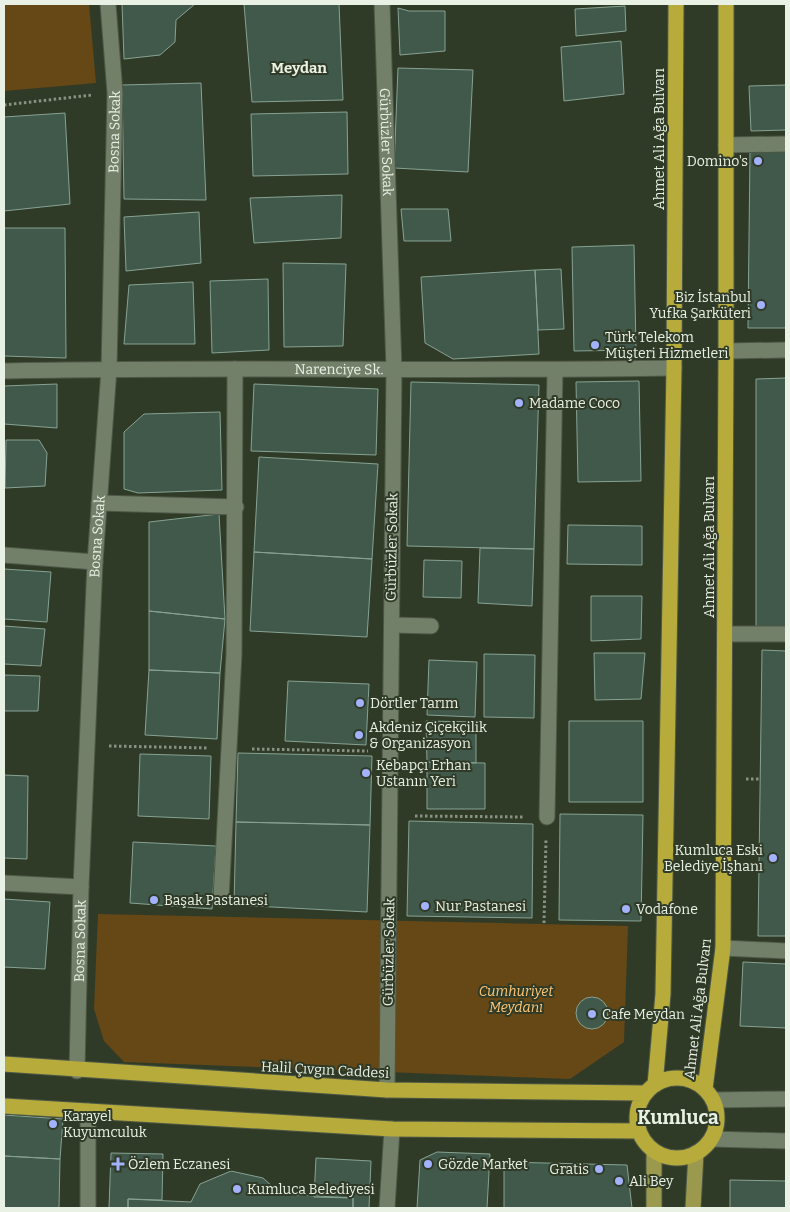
<svg xmlns="http://www.w3.org/2000/svg" width="790" height="1212" viewBox="0 0 790 1212" font-family="Bitter,serif">
<rect width="100%" height="100%" fill="#303b27"/>
<path fill="#664716" d="M4,4H89L96,83L4,91Z
M98,914L628,926L624,1042L570,1079L124,1062L104,1041L94,1009Z"/>
<path fill="#40594b" stroke="#87a293" d="M122,4H195L176,20L175,42L160,55L124,59Z
M244,4H339L343,100L252,102Z
M625,6L626,31L576,36L575,9Z
M398,8L409,11H445V51L400,55Z
M621,41L624,94L564,101L561,47Z
M398,68L473,70L468,172L394,168Z
M201,83L206,200L124,199L122,85Z
M786,85V130L751,131L749,86Z
M347,112L348,174L253,176L251,114Z
M65,113L70,204L4,211V117Z
M750,150H786V328H748Z
M342,195L341,238L254,243L250,198Z
M401,209H448L451,241H404Z
M199,212L201,263L126,271L124,217Z
M4,228H65L66,358L4,356Z
M634,245L636,350L574,351L572,247Z
M283,263L346,264L343,346L284,347Z
M561,269L564,329L538,330L535,270Z
M535,270L539,354L453,359L425,343L421,277Z
M268,279L269,350L212,353L210,281Z
M193,282L195,344H124L129,285Z
M786,378V631H756V379Z
M639,381L641,481L578,482L576,382Z
M411,382L539,385L534,549L407,546Z
M57,384V428L4,424V386Z
M254,384L378,389L376,455L251,451Z
M220,412L222,490L138,493L124,489V432L144,414Z
M6,440H39L47,453L45,486L5,488Z
M259,457L378,464L372,559L254,552Z
M219,514L225,619L149,611V522Z
M568,525L642,526V565L567,564Z
M480,548L534,549L532,606L478,603Z
M254,552L372,559L367,637L250,631Z
M424,560L462,561L461,598L423,597Z
M4,569L51,572L47,622L4,619Z
M591,596H642L641,639L591,641Z
M149,611L225,619L220,673L149,670Z
M4,626L45,629L41,666L4,664Z
M762,650L786,651V936H758Z
M594,653H645L641,699L595,700Z
M484,654L535,655L534,718L484,717Z
M429,660L477,662L475,717L427,715Z
M149,670L220,673L217,739L145,735Z
M4,675L40,676L38,711H4Z
M288,681L369,684L366,745L285,741Z
M426,721L476,722V763L427,762Z
M569,721H643V802H569Z
M238,753L372,756L370,825L236,822Z
M140,754L211,756L209,819L138,816Z
M427,762L485,763V809H427Z
M4,775L28,776L27,859L4,858Z
M560,814L643,815L641,921L559,920Z
M409,821L533,824L532,918L407,916Z
M236,822L370,825L367,912L234,905Z
M133,842L216,846L212,909L130,903Z
M4,899L50,902L45,969L4,967Z
M743,962L786,964V1028L740,1026Z
M576 1013a16 16 0 1 1 32 0a16 16 0 1 1-32 0Z
M4,1115L63,1119L60,1159L4,1156Z
M437,1152L490,1154L487,1208H417L420,1160Z
M111,1153L163,1154L162,1200L128,1199V1208H109Z
M4,1156L60,1159L59,1208H4Z
M316,1158L371,1161L369,1208H353V1198L314,1197Z
M504,1162L627,1165L632,1208H504Z
M231,1171L263,1178L281,1194L353,1198V1208H128V1199L191,1202L200,1184Z
M730,1180L786,1181V1208H730Z"/>
<g fill="none" stroke-linecap="round" stroke-linejoin="round">
<g stroke="#4e5846" stroke-width="17">
<g id="minor">
<path id="s1" d="M382,4L394,370L387,1090"/>
<path d="M726,145L786,144"/>
<path d="M726,351L786,350"/>
<path id="s2" d="M4,371C227,366 450,372 674,368"/>
<path d="M99,503L236,507"/>
<path d="M4,555L95,562"/>
<path d="M392,625L431,626"/>
<path d="M725,634H786"/>
<path d="M547,817L555,370"/>
<path d="M4,883L81,887"/>
<path d="M221,899L234,654L235,369"/>
<path d="M723,948L786,951"/>
<path id="s3" d="M77,1071L81,887L95,562L109,369L115,93L108,4"/>
<path d="M713,1100L786,1099"/>
<path d="M712,1139L786,1141"/>
<path d="M88,1208V1111"/>
<path d="M387,1208L392,1129"/>
</g>
</g>
<g stroke="#4e5846" stroke-width="17">
<path id="major" d="M654,1208V1151
M693,1208L696,1153"/>
</g>
<g stroke="#4e5846" stroke-width="17">
<path id="highway" d="M4,1064L387,1090L645,1093
M637 1118a40 40 0 1 1 80 0a40 40 0 1 1-80 0Z
M655,1085L663,994L674,368L676,4
M705,1089L723,948L726,351V4
M4,1106L392,1129L639,1131"/>
</g>
<path stroke="#899282" stroke-width="3" stroke-dasharray="2.5 2.5" stroke-linecap="butt" d="M4,105L92,95
M109,746L208,748
M252,749L368,751
M746,779H760
M415,816L524,817
M544,923L546,839"/>
<use href="#minor" stroke="#727f69" stroke-width="15"/>
<use href="#major" stroke="#9b994d" stroke-width="15"/>
<use href="#highway" stroke="#b6ab3b" stroke-width="15"/>
</g>
<g fill="#a2b2fd" stroke="#303b27" stroke-width="2">
<circle cx="758" cy="161" r="5"/>
<circle cx="761" cy="305" r="5"/>
<circle cx="595" cy="345" r="5"/>
<circle cx="519" cy="403" r="5"/>
<circle cx="360" cy="703" r="5"/>
<circle cx="359" cy="735" r="5"/>
<circle cx="366" cy="773" r="5"/>
<circle cx="773" cy="858" r="5"/>
<circle cx="154" cy="900" r="5"/>
<circle cx="425" cy="906" r="5"/>
<circle cx="626" cy="909" r="5"/>
<circle cx="592" cy="1014" r="5"/>
<circle cx="53" cy="1124" r="5"/>
<path d="M115.5 1156.5h5v5h5v5h-5v5h-5v-5h-5v-5h5z"/>
<circle cx="428" cy="1164" r="5"/>
<circle cx="599" cy="1169" r="5"/>
<circle cx="619" cy="1181" r="5"/>
<circle cx="237" cy="1189" r="5"/>
</g>
<g text-anchor="middle" dominant-baseline="central" stroke-width="4" stroke-linejoin="round" paint-order="stroke">
<g font-size="14" fill="#e9f0e4" stroke="#303b27">
<text stroke="none"><textPath href="#s3" startOffset="940">Bosna Sokak</textPath></text>
<text transform="translate(659 139) rotate(-90)">Ahmet Ali Ağa Bulvarı</text>
<text stroke="none"><textPath href="#s1" startOffset="138">Gürbüzler Sokak</textPath></text>
<text stroke="none"><textPath href="#s2" startOffset="335">Narenciye Sk.</textPath></text>
<text stroke="none"><textPath href="#s3" startOffset="535">Bosna Sokak</textPath></text>
<text transform="translate(392 547) rotate(-89)">Gürbüzler Sokak</text>
<text transform="translate(709 547) rotate(-90)">Ahmet Ali Ağa Bulvarı</text>
<text stroke="none"><textPath href="#s3" startOffset="130">Bosna Sokak</textPath></text>
<text transform="translate(389 952) rotate(-89)">Gürbüzler Sokak</text>
<text transform="translate(698 1009) rotate(-83)">Ahmet Ali Ağa Bulvarı</text>
<text transform="translate(325 1070) rotate(3)">Halil Çıvgın Caddesi</text>
</g>
<g font-size="14" fill="#e9f0e4" stroke="#303b27" text-anchor="start">
<text x="748" y="161" text-anchor="end">Domino's</text>
<text x="751" y="297" text-anchor="end">Biz İstanbul<tspan x="751" dy="16">Yufka Şarküteri</tspan></text>
<text x="605" y="337">Türk Telekom<tspan x="605" dy="16">Müşteri Hizmetleri</tspan></text>
<text x="529" y="403">Madame Coco</text>
<text x="370" y="703">Dörtler Tarım</text>
<text x="369" y="727">Akdeniz Çiçekçilik<tspan x="369" dy="16">&amp; Organizasyon</tspan></text>
<text x="376" y="765">Kebapçı Erhan<tspan x="376" dy="16">Ustanın Yeri</tspan></text>
<text x="763" y="850" text-anchor="end">Kumluca Eski<tspan x="763" dy="16">Belediye İşhanı</tspan></text>
<text x="164" y="900">Başak Pastanesi</text>
<text x="435" y="906">Nur Pastanesi</text>
<text x="636" y="909">Vodafone</text>
<text x="602" y="1014">Cafe Meydan</text>
<text x="63" y="1116">Karayel<tspan x="63" dy="16">Kuyumculuk</tspan></text>
<text x="128" y="1164">Özlem Eczanesi</text>
<text x="438" y="1164">Gözde Market</text>
<text x="589" y="1169" text-anchor="end">Gratis</text>
<text x="629" y="1181">Ali Bey</text>
<text x="247" y="1189">Kumluca Belediyesi</text>
</g>
<g font-size="14" font-style="italic" fill="#ffc777" stroke="#303b27">
<text x="516" y="991">Cumhuriyet<tspan x="516" dy="16">Meydanı</tspan></text>
</g>
<g font-size="15" font-weight="bold" fill="#e9f0e4" stroke="#303b27">
<text x="299" y="68">Meydan</text>
</g>
<g font-size="19" font-weight="bold" fill="#e9f0e4" stroke="#303b27">
<text x="678" y="1117">Kumluca</text>
</g>
</g>
<rect width="790" height="1212" fill="none" stroke="#e9f0e4" stroke-width="10"/>
</svg>
